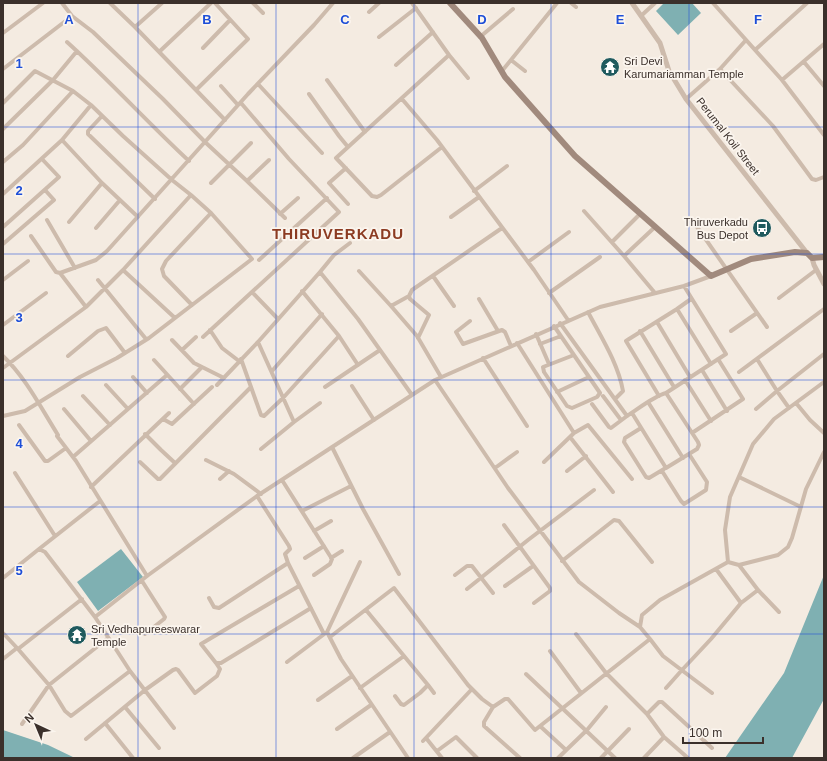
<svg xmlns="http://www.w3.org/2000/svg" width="827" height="761" viewBox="0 0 827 761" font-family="Helvetica,sans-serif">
<rect width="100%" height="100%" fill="#f4ebe1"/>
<path fill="#7fb0b2" d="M664,3H692L701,13L678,35L656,11Z
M121,549L143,577L98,611L77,582Z
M824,575V699L792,758H725L784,673Z
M3,730L48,745L75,758H3Z"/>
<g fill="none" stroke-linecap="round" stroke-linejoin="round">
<path stroke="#cdbbac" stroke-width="4" d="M110,3L135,27
M162,3L135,27L225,120
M253,3L263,13
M412,3L449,55L336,158L372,196L377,197L381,195L442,147
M571,3L576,7
M713,3L782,80
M369,12L379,3
M642,15L655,3
M72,16L93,32L163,99L205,142L247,181L285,218
M3,33L43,3
M379,37L416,8
M480,37L513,9
M67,42C109,80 147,122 189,161
M824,44L782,80L824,135
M203,48L230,20
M755,50L807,3
M159,52L211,3
M449,55L468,78
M511,60L525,71
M804,62L824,86
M396,65L433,32
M3,69L72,16L62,3
M720,69L773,126L812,179L816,180L824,177
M502,71L557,3
M327,80L365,132
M258,84L322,153
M221,86L238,105
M196,90L248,39L215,3
M309,94L339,136L348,147
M402,99L437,140L534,270L568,320
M686,99L720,69L746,40
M3,103L35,71L73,91L91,105L123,136L172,180L191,195L211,213L252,259L149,338L117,358L80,377L25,411L3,416
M102,116L88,131V134L155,199
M3,129L53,80L77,51
M62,140L102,183
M3,162L23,145L73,91
M346,168L329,183L348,204
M247,181L269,160
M211,183L251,143
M474,191L507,166
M3,194L62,140L91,105
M584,211L624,256L655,227
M280,214L298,198
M451,217L479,197
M47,220L75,268
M69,222L102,183L138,217
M695,224L767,327
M3,227L59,177L42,159
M96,228L120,200
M31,236L56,272L60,273L86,307
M612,242L640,214
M3,244L54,200L45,190
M624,256L655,293
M259,260L327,198
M528,262L569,232
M359,271L391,306
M320,272L334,255L350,243
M60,273L96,260L107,251L248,94L314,25L333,3
M433,276L454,306
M3,280L28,261
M98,280L146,339
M302,291L339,336L358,365
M252,292L278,319
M549,293L600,257
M409,296L391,306L417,336L441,377
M779,298L816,270
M479,299L498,331
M192,305L164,276L162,269L166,261L211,213
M677,309L711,364
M588,312C601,337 618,363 623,391L615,399
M175,318L123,270L191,195
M470,321L456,332L463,344L502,330L505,332L511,346
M657,322L690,377
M560,323L627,416C638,409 654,396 666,393L698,442L699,445L697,449L666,468L632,413
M3,325L46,293
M554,326L600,393L597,397L572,408L567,406L544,372L543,367L574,355
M210,330L222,348L239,361
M640,331L674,387
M731,331L757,313
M536,334L549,364
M203,337L339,212L289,159L241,103
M418,338L429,315L410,299L409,296L412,290L502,228
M172,340L194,363L224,378
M258,342L294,422L261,449
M517,343L574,433
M540,344L561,336
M182,350L196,337
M3,356C26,378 41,408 58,435L57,436L76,461L147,576
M68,356L98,331L106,328L125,353
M483,358L527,426
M241,359L261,415L264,416L283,398L339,336
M757,359L777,391L824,354
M154,360L194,404
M3,368L86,307L123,270
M702,370L727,411
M272,371L322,314
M739,372L824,309
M133,377L147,393
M685,380L711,421
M106,385L128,409
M217,385L258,342L320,272L358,319L412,395
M352,386L374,420
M325,387L380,350
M180,389L202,367
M557,392L589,377
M666,393L726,354L684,286
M83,396L110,425
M603,396L621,420
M659,396L626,341L629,339L677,309L691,299
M648,402L683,458
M796,403L810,420L824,433
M592,404L609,427L611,428L627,416
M64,409L91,441
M756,409L777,391L789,408
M163,419L172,424L212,387
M294,422L320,403
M19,425L45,461H48L66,448
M641,428L625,438L624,442L646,477L649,478L664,469
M692,433L743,399L718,359
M145,434L161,450L175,463
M570,437L613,492
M332,447L363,509L399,574
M73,457L167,375
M206,460L234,474L261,494
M140,462L158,479H160L251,387
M544,462L574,433L588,425L632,479
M495,468L517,452
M567,471L586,456
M662,471L681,501L684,504L706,490L707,482L689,454
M15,473L55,536
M739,477L801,507
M220,479L229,471
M282,480L332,559L330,564L314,575
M91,487L169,413
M257,496L289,546L290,549L285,554L288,563L324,634
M302,511L351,486
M504,525L550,588V591L534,603
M314,531L331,521
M39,549L100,501
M305,558L324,546
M331,558L342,551
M562,561L614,520L619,521L652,562
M728,562L739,565L778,555L788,547L792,538L806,489L824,452
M739,565L758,590L779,612
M716,569L741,603
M455,575L467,566H472L493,593
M3,578L39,549L45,552L95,617L147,576L257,496L435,380L600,307L684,286L711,276
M142,581L165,617L164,619L145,634
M299,586L201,644L216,663H221L311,608
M505,586L533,566
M467,589L528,540L594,490
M209,598L214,607L219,608L288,563
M366,610L428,685L420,693L404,705L401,704L395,696
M95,617L130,671L174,728
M640,627L642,615L660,600L728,562L725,530L730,497L753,444L774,419L824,382
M327,632L360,562
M3,633L18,649L82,599
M576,634L606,673L647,714L664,737L688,758
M330,637L394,588L468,685L482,699L493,707L505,699H508L535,730L650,639L640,627L619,613L579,582L508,488L435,380
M650,639L663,656L712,693
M18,649L49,685L65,711L71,716L130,671
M550,651L581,693
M3,659L17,648
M287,662L327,632L341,659L408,758
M526,674L615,758
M428,685L434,693
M360,688L404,656
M666,688L682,670L711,639L741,603L758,590
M318,700L352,676
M125,707L159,748
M493,707L484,722V726L520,758
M647,714L659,702H662L712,748
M105,723L133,758
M22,724L49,685L108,638
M540,726L566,750
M337,729L371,705
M426,738L442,758
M86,739L145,690L173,670L176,669L178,670L195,693L217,676L220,669L216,663
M423,741L472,689
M437,751L456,737L477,758
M353,758L390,732
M558,758L587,730L606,707
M601,758L629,729
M644,758L664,737"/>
<path stroke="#cdbbac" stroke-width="5" d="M632,3L660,43L669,71L686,99L807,253
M812,258L814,265L824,284"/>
<path stroke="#a18a7d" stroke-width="6" d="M450,3L482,38L505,77L575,156L711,276L751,259L795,252L807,253L812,258L824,257"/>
</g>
<path fill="none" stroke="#1d4ed8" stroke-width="1" stroke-opacity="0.55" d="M138,3V758M276,3V758M414,3V758M551,3V758M689,3V758M3,127H824M3,254H824M3,380H824M3,507H824M3,634H824"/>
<defs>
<g id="temple-disc" transform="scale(1)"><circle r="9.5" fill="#1f5a5e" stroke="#fbf5ee"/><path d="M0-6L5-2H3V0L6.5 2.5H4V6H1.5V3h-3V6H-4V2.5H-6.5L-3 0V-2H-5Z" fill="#fff"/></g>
<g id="bus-disc" transform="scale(1)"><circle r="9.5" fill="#1f5a5e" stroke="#fbf5ee"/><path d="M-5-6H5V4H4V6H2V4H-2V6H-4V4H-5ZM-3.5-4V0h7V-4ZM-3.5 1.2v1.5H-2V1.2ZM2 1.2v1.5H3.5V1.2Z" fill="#fff"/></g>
</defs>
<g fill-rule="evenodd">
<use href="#temple-disc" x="610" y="67"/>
<use href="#bus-disc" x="762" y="228"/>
<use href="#temple-disc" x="77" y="635"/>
</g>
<g text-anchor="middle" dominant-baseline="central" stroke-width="3.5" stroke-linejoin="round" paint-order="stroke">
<g font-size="11" fill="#3b302b" stroke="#fbf5ee" text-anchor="start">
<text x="624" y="61">Sri Devi<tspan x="624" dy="13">Karumariamman Temple</tspan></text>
<text x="748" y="222" text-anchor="end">Thiruverkadu<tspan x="748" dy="13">Bus Depot</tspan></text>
<text x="91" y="629">Sri Vedhapureeswarar<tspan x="91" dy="13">Temple</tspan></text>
</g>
<g font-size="11" fill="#3b302b" stroke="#fbf5ee">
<text transform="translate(728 136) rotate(52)">Perumal Koil Street</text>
</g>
<g font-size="15" font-weight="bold" letter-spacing="1" fill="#8c3b22" stroke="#fbf5ee">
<text x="338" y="233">THIRUVERKADU</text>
</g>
</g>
<g font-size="13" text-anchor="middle" font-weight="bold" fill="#1d4ed8" stroke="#fbf5ee" stroke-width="3.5" stroke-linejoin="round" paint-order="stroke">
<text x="69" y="24">A</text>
<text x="207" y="24">B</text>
<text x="345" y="24">C</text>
<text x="482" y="24">D</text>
<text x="620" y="24">E</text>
<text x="758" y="24">F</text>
<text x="19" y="68">1</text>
<text x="19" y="195">2</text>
<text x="19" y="322">3</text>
<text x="19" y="448">4</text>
<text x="19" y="575">5</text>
</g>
<rect width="827" height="761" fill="none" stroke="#3b302b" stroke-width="8"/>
<g transform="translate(36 725) rotate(316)" stroke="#fbf5ee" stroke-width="3" paint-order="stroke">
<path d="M0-3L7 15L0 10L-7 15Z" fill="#3b302b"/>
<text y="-6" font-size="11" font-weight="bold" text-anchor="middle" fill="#3b302b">N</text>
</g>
<path d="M683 737v6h80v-6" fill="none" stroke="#3b302b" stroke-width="2"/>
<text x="689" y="737" font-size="12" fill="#3b302b" stroke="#fbf5ee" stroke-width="3" paint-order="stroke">100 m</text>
</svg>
